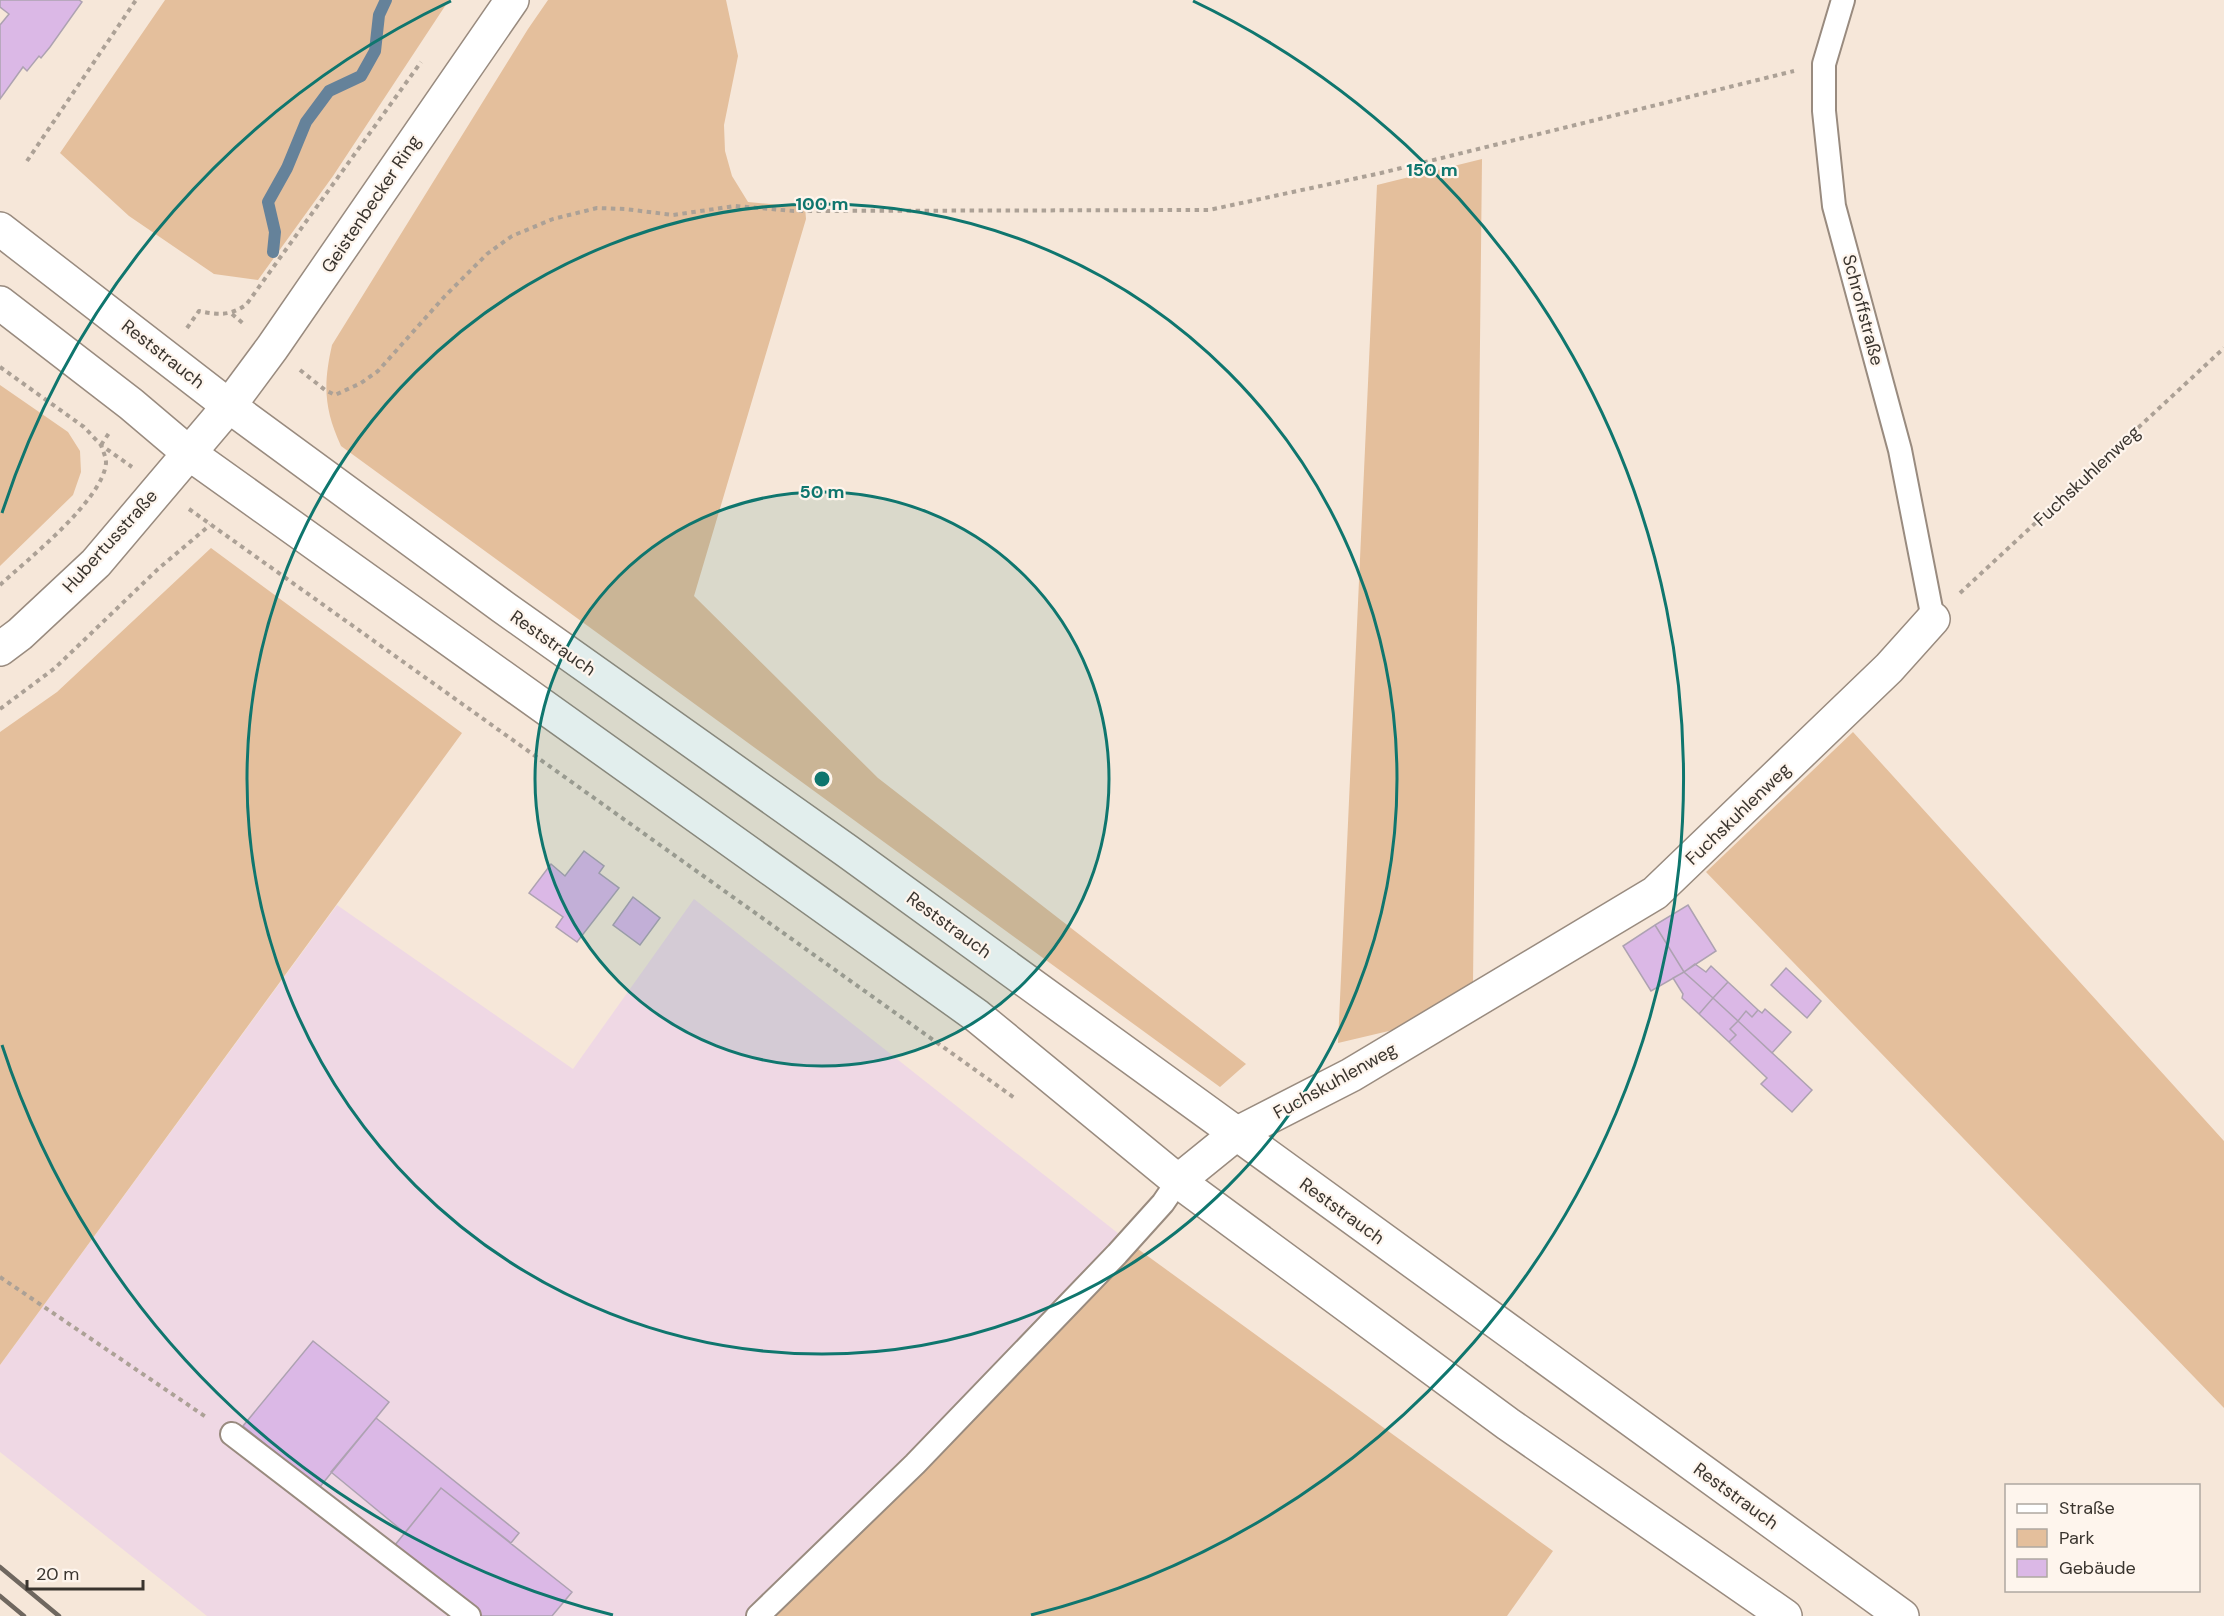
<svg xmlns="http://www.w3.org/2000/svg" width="2224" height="1616" viewBox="0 0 2224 1616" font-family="'DM Sans',sans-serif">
<rect width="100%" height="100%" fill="#f6e7d9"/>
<path fill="#efd8e4" d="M694,899L1138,1249L770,1616H207L0,1452V1365L337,905L573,1069Z"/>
<path fill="#e4bf9c" d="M165,0H449L333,176L258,280L214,274L129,216L60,153Z
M548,0H726L738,56L724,125L725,151L732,176L748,202L805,207L806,219L694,596L878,778L1246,1064L1220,1087L341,446C324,409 323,385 332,345L528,29Z
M1482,159L1473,984L1393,1030L1338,1043L1377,185Z
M0,385L68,432L80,451L81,472L73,495L0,566Z
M211,548L462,733L0,1365V732L57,692Z
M1853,732L2224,1141V1408L1706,872Z
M1138,1249L1553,1551L1507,1616H770Z"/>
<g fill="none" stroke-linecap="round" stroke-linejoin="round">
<path stroke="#65829a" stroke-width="12" d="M273,252L275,232L268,202L287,168L306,122L329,91L361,76L375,51L379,15L386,0"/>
</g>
<path fill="#dbb8e6" stroke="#ada2b1" stroke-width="1.5" d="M0,0H79L82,2L50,47L41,58L39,56L27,71L23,67L0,99V25L9,14L0,7Z
M584,851L604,866L599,873L619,888L577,942L556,927L563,917L529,893L551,864L565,876Z
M633,897L660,918L640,945L613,925Z
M1688,905L1716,951L1684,972L1655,925Z
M1655,925L1684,972L1651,991L1623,946Z
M1695,964L1706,972L1711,966L1728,982L1713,998L1684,972Z
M1786,968L1821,1001L1807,1018L1771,985Z
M1684,972L1713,998L1699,1014L1682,998L1683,994L1673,978Z
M1728,982L1758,1010L1752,1017L1746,1011L1738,1021L1713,998Z
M1713,998L1738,1021L1730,1029L1736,1035L1729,1042L1699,1014Z
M1765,1009L1791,1032L1772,1053L1738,1021L1746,1011L1752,1017L1758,1010L1762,1013Z
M1738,1021L1812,1090L1792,1112L1761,1084L1767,1078L1729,1042L1736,1035L1730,1029Z
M313,1341L389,1402L319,1488L243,1426Z
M376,1418L519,1533L511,1543L441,1488L405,1533L331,1472Z
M441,1488L572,1592L552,1616H482L395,1545Z"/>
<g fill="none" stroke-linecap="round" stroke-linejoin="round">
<g stroke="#998b7f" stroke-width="26">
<path id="lane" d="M1843,0L1824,64V111L1834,206L1900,450L1933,619
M232,1434L469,1616
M758,1616L915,1464L1117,1254L1163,1203L1178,1181"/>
</g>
<g stroke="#998b7f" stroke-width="36">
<path id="street" d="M1178,1181L1236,1134L1351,1075L1655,893L1889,668L1933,619"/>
</g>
<g stroke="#998b7f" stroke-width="36">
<path id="secondary" d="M0,229L229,406L503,607L847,851L1902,1616
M0,303L131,404L190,454L977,1016L1178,1181L1508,1424L1785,1616
M0,649L20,634L96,563L229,406L272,348L512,0"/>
</g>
<path stroke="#aca196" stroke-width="4" stroke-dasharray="4.5 4.5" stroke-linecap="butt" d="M27,161L136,0
M232,314L245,325
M187,328L199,311C219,315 229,316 246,305L421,62
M0,367L84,427L101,445L132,467
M300,370L325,390L335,395L361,383L378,371L445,296L487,254L512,236L553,219L597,208L625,209L673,215L735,206L794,211L1209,210L1381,173L1794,71
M101,445L109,433
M189,509L1016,1099
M0,585C27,560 103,500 106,463C106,457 103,451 101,445
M1960,593L2224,348
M0,709L55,668L158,569L210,525
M0,1277L206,1417"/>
<use href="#lane" stroke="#fff" stroke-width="22"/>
<use href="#street" stroke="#fff" stroke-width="33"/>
<use href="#secondary" stroke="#fff" stroke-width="33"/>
<path stroke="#6f675f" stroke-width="4.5" d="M0,1567L59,1616
M0,1596L24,1616"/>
</g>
<circle cx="822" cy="779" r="287" fill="#0f766e" fill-opacity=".12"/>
<g fill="none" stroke="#0f766e" stroke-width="3">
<circle cx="822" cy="779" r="287"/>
<circle cx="822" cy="779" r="575"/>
<path d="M613 1615A862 862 0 0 1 2 1045M2 513A862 862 0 0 1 451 1M1193 1A862 862 0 0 1 1031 1615"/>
</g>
<g text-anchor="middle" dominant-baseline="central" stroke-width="4.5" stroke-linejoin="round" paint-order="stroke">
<g font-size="18" fill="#39342e" stroke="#fef5ed">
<text transform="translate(371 204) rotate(-56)">Geistenbecker Ring</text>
<text transform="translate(1863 310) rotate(75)">Schroffstraße</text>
<text transform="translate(163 354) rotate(38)">Reststrauch</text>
<text transform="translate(2087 476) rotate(-43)">Fuchskuhlenweg</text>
<text transform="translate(110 541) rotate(-48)">Hubertusstraße</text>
<text transform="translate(553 643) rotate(35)">Reststrauch</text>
<text transform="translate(1738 814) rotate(-44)">Fuchskuhlenweg</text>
<text transform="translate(949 925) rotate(36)">Reststrauch</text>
<text transform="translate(1335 1081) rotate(-29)">Fuchskuhlenweg</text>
<text transform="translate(1342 1211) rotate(36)">Reststrauch</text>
<text transform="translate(1736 1496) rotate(36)">Reststrauch</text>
</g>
</g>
<circle cx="822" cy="779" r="9" fill="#0f766e" stroke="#fef5ed" stroke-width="3"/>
<g font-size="18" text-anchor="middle" font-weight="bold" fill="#0f766e" stroke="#fef5ed" stroke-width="4.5" stroke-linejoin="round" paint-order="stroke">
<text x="1432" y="176">150 m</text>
<text x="822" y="210">100 m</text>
<text x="822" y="498">50 m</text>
</g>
<rect x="2005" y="1484" width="195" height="108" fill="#fef5ed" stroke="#afa8a1" stroke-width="1.5"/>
<rect x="2017" y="1504" width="30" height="9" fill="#ffffff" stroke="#afa8a1" stroke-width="1.5"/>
<text x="2059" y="1514" font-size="18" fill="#39342e">Straße</text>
<rect x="2017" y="1529" width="30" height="18" fill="#e4bf9c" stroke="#afa8a1" stroke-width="1.5"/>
<text x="2059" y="1544" font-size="18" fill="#39342e">Park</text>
<rect x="2017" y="1559" width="30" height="18" fill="#dbb8e6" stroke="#afa8a1" stroke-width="1.5"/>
<text x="2059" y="1574" font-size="18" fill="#39342e">Gebäude</text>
<path d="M27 1580v9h116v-9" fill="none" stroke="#39342e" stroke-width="3"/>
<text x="36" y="1580" font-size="18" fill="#39342e" stroke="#fef5ed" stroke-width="4.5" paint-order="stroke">20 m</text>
</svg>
